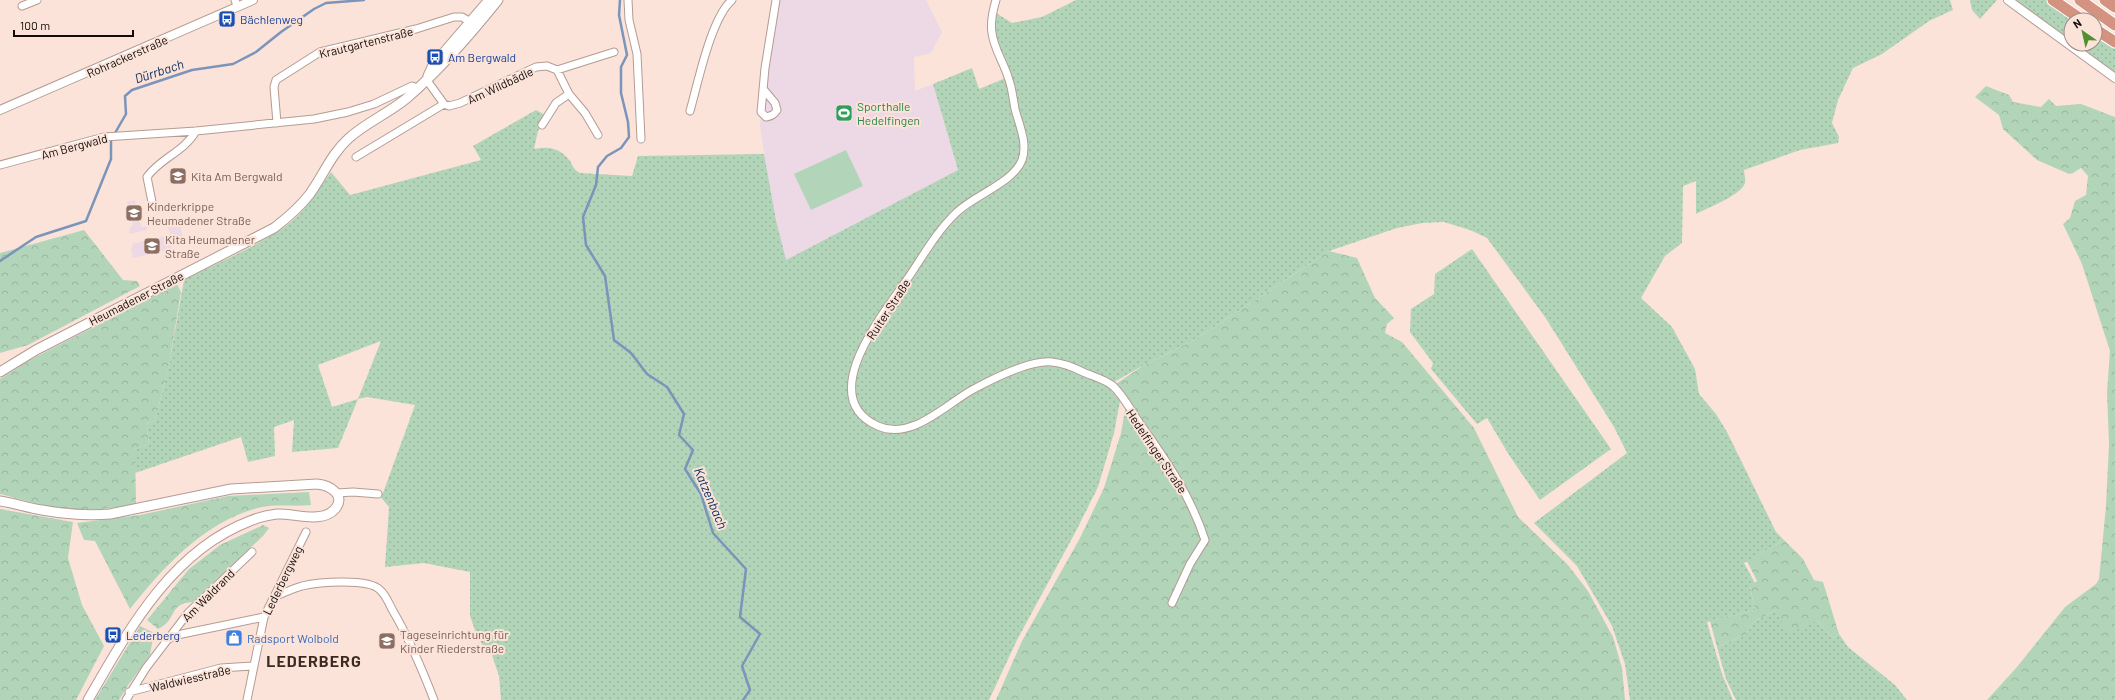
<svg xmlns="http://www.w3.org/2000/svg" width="2115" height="700" viewBox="0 0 2115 700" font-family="Barlow,sans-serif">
<defs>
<pattern id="grass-dots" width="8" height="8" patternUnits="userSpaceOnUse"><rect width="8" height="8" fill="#b2d5ba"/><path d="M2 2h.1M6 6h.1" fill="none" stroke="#98b69f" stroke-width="1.8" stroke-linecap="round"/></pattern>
<pattern id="forest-crowns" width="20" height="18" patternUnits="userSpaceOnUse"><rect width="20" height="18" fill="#b2d5ba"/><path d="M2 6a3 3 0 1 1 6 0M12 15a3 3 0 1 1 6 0" fill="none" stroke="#98b69f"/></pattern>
</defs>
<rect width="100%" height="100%" fill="#fce3d9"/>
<path fill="#edd8e6" d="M776,0H926L942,32L931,53L914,57L915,91L933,84L958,170L785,261L768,180L760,125Z
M135,200L140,223L142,227L146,226L147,230L130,234L129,229L133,225L127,202Z
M180,224L184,243L171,246V249L133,258L131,248L133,247L132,244L170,235L168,227Z"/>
<path fill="url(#grass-dots)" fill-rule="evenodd" d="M1076,0H1950L1953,10L1929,21L1882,54L1853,68L1838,100L1832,123L1839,137L1838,143L1800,150L1744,170C1744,174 1746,179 1745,183C1742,195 1707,208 1696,214V181L1683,186L1682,243L1665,256L1641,298L1672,327L1695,369L1699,394L1716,414L1727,432L1776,532L1784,540L1744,563L1755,583L1750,587L1755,610L1707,622L1722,674L1733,700H1630L1625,664L1612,626L1577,566L1534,523L1627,453L1614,427L1545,317L1487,238L1470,230L1444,222L1422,223L1397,228L1329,251L1196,339L1144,365L1107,386L1120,401L1114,433L1098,487L1075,533L1017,640L989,700H501L499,676L490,649L482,644L476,633L470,616V572L424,563L385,567L389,507L378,494L383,493L415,405L367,397L358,399L338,448L292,452L294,420L274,427L275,456L248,462L241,437L135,473V449L149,444L146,424L155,421L169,365L184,280C217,263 261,245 291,222C307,208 319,189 331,172L350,195L481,160L473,146L536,110L547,116L538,131L534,149C549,146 560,148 570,161C573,166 574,170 580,173L632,176L638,156L764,154L776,220L786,260L958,170L933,84L972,68L979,89L1008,77L994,45L993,11L1012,23L1042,17ZM381,341L358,399L332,407L318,365Z
M1970,0H1997L1980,19L1972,10Z
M2015,0H2048L2077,20H2071V41Z
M2095,33L2115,45V73L2075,44H2095Z
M1472,249L1611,449L1540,500L1509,455L1487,418L1477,424L1431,369L1433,363L1410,332L1411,309L1434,294L1435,274Z
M1776,610L1817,621L1833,638L1839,634L1848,647L1895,685L1907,700H1736L1726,679L1717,647L1745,635L1755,621Z"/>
<path fill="url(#forest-crowns)" d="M1986,86L2009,95L2013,102L2041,107L2049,99L2056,106L2081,104L2115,117V700H1987L2017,667L2065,607L2096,584L2099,579L2106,506L2109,444L2107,392L2110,351L2082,264L2063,224L2070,218L2075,201L2086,195L2088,176L2081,168L2073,173L2069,174L2037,160L2003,129L1999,115L1975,97Z
M84,230L123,280L137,281L140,286L28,345L0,353V253Z
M1329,251L1357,258L1375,298L1394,318L1387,324L1385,333L1402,342L1474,428L1518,517L1568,565L1588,591L1613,637L1622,668L1625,700H996L1022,641L1080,538L1104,488L1121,433L1126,405L1113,386L1144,365L1196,339Z
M177,284L181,292L169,365L155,421L146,424L149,444L135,449L136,504C115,508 93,511 72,509C47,508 24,500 0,494V379L30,360Z
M309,492L311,505C295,507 278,504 262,507C207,519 163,567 130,609L95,541L84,540L77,523L140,515L228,496Z
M0,509L73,522L68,558L82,605L104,646L76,700H0Z
M263,525L269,528L263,536L193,602C167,604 178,620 158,629L147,620L189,569L220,545Z
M1784,540L1803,559L1814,580L1823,582L1839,634L1833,638L1817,621L1787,634L1776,610L1755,621L1745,635L1717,647L1710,621L1755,610L1750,586L1757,581L1747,561Z
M140,626L156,634L152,643L150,655L129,684L119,700H95Z"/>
<path fill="#b2d5ba" d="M846,150L863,186L811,210L794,174Z"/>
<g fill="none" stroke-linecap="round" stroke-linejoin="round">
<path stroke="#7a94ba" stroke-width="2.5" d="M620,0L619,15L627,55L621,67V93L628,122L629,137L621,148L607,156L598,167L596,185L583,217L586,245L605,276L614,340L631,353L647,374L667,387L684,414L679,435L693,450L685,469L701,494L713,533L746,569L740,617L760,634L742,666L750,690L743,700
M0,261L36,237L86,221L111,159V140L126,114L125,96L132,90L192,70L233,64L256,52L281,32L314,9L326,3L364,0"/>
<g stroke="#b49c93" stroke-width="9">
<path id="minor" d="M235,0L237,6
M628,0L629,20L637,54L641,139
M996,0C993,10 990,22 992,33C994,49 1003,61 1008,77C1012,87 1013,98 1015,109C1019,125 1028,143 1022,160C1013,183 974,195 956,213C937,231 923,256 908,278C885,312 813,397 878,426C911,441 945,405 972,390C992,379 1028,360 1052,362C1063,363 1073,367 1083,372C1092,376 1105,379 1113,386C1124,396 1132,413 1141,425C1167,461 1191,497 1205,540L1190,564L1172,603
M22,6L37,0
M557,70L614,52
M426,79L444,104L449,106L460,103L536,67L547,66L557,70L569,94L585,113L598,135
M764,90L775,103L777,110C774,115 771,116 766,117L761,112L765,68L776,0
M690,111C698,83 711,18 732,0
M277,123L274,87L276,80L320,52L416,29L454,17H462L474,24
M542,125L556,103L569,94
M356,157L444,104
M0,165L104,137L196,131L314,119L348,112L374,104L412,86L418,88
M153,207L147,177C159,159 184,152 196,131
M337,493L353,492L378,494
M274,597C283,593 292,589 302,586C318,582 369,578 380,590C386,595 389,604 393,611C410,640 422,669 434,700
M168,639L182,634L264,617
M129,692L221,668L252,666
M126,700L146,668L188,613L252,552
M247,700L264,617L306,532"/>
</g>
<g stroke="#b49c93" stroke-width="10">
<path id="tertiary" d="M2008,0L2115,78
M0,110L253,0"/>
</g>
<g stroke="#b49c93" stroke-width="11">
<path id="secondary" d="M428,76L433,65L489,0
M0,372L36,350L274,228C287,218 299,208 309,195C323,176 331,154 349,138C367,122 389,113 407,98C441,69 470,35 498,0
M0,501C14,503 28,508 42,510C65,514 87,516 110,514L231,489L317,484C329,485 347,495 335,509C322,524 294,513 277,514C268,515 259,517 250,521C171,551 128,631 88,700"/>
</g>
<g stroke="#fff" stroke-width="13">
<path id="trunk" d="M2053,0L2082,20
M2080,0L2115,25
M2105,0L2115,7
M2095,29L2115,42"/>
</g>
<use href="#minor" stroke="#fff" stroke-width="7"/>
<use href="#tertiary" stroke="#fff" stroke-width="8"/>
<use href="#secondary" stroke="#fff" stroke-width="9"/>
<use href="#trunk" stroke="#d39380" stroke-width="11"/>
</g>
<defs>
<g id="bus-square" transform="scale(0.9)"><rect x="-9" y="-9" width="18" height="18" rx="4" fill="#1a4fb4" stroke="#fce3d9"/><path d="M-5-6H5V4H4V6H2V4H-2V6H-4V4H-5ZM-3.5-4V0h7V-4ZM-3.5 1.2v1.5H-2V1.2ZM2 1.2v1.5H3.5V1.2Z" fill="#fff"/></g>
<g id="stadium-square" transform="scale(0.9)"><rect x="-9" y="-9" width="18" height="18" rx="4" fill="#2e9e5b" stroke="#fce3d9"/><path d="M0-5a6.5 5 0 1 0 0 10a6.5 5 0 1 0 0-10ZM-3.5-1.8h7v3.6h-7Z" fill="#fff"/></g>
<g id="school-square" transform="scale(0.9)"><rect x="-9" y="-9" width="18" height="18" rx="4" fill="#8d6e63" stroke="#fce3d9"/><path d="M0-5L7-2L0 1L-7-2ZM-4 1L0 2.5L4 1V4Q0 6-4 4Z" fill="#fff"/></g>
<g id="shop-square" transform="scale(0.9)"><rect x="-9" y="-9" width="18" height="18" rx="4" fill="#3f7fe0" stroke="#fce3d9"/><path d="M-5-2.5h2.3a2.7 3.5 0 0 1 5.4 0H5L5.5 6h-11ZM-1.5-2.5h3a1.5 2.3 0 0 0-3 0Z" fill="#fff"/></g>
</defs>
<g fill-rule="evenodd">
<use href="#bus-square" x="227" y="19"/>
<use href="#bus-square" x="435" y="57"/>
<use href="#stadium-square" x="844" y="113"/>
<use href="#school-square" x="178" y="176"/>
<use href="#school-square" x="134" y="213"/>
<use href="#school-square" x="152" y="246"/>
<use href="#bus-square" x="113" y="635"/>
<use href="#shop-square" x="234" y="638"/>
<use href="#school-square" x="387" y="641"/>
</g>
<g text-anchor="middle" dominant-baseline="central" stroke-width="4" stroke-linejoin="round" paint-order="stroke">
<g font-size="12" fill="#164399" stroke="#fce3d9" text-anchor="start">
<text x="240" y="19">Bächlenweg</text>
<text x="448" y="57">Am Bergwald</text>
<text x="126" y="635">Lederberg</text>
</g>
<g font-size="12" fill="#140c09" stroke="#fce3d9">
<text transform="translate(366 42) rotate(-14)">Krautgartenstraße</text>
<text transform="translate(127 56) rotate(-24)">Rohrackerstraße</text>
<text transform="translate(500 85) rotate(-25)">Am Wildbädle</text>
<text transform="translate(74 146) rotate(-15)">Am Bergwald</text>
<text transform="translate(136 298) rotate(-27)">Heumadener Straße</text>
<text transform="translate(888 309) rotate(-57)">Ruiter Straße</text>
<text transform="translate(1157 451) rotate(56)">Hedelfinger Straße</text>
<text transform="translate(282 580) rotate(-64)">Lederbergweg</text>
<text transform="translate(208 595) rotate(-45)">Am Waldrand</text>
<text transform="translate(190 678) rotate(-13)">Waldwiesstraße</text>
</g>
<g font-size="12" fill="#27864d" stroke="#fce3d9" text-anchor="start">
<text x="857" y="106">Sporthalle<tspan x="857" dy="14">Hedelfingen</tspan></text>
</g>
<g font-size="12" fill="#785e54" stroke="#fce3d9" text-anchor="start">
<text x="191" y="176">Kita Am Bergwald</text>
<text x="147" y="206">Kinderkrippe<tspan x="147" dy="14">Heumadener Straße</tspan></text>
<text x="165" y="239">Kita Heumadener<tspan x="165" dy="14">Straße</tspan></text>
<text x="400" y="634">Tageseinrichtung für<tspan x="400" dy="14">Kinder Riederstraße</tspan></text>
</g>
<g font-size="12" fill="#366cbe" stroke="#fce3d9" text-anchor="start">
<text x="247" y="638">Radsport Wolbold</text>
</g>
<g font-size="13" font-style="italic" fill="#0d3160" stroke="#fce3d9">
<text transform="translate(159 71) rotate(-18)">Dürrbach</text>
<text transform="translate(711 498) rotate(67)">Katzenbach</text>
</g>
<g font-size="16" font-weight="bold" letter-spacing="1" fill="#3c2a22" stroke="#fce3d9">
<text x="314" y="660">LEDERBERG</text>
</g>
</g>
<g transform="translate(2083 32) rotate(326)"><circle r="19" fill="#fce3d9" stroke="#9f8d86"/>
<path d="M0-3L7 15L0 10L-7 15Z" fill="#528f2e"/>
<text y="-6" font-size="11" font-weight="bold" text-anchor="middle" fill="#140c09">N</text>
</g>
<path d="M14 30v6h119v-6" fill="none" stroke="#140c09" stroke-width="2"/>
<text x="20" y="30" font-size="12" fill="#140c09" stroke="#fce3d9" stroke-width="3" paint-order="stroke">100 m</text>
</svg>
